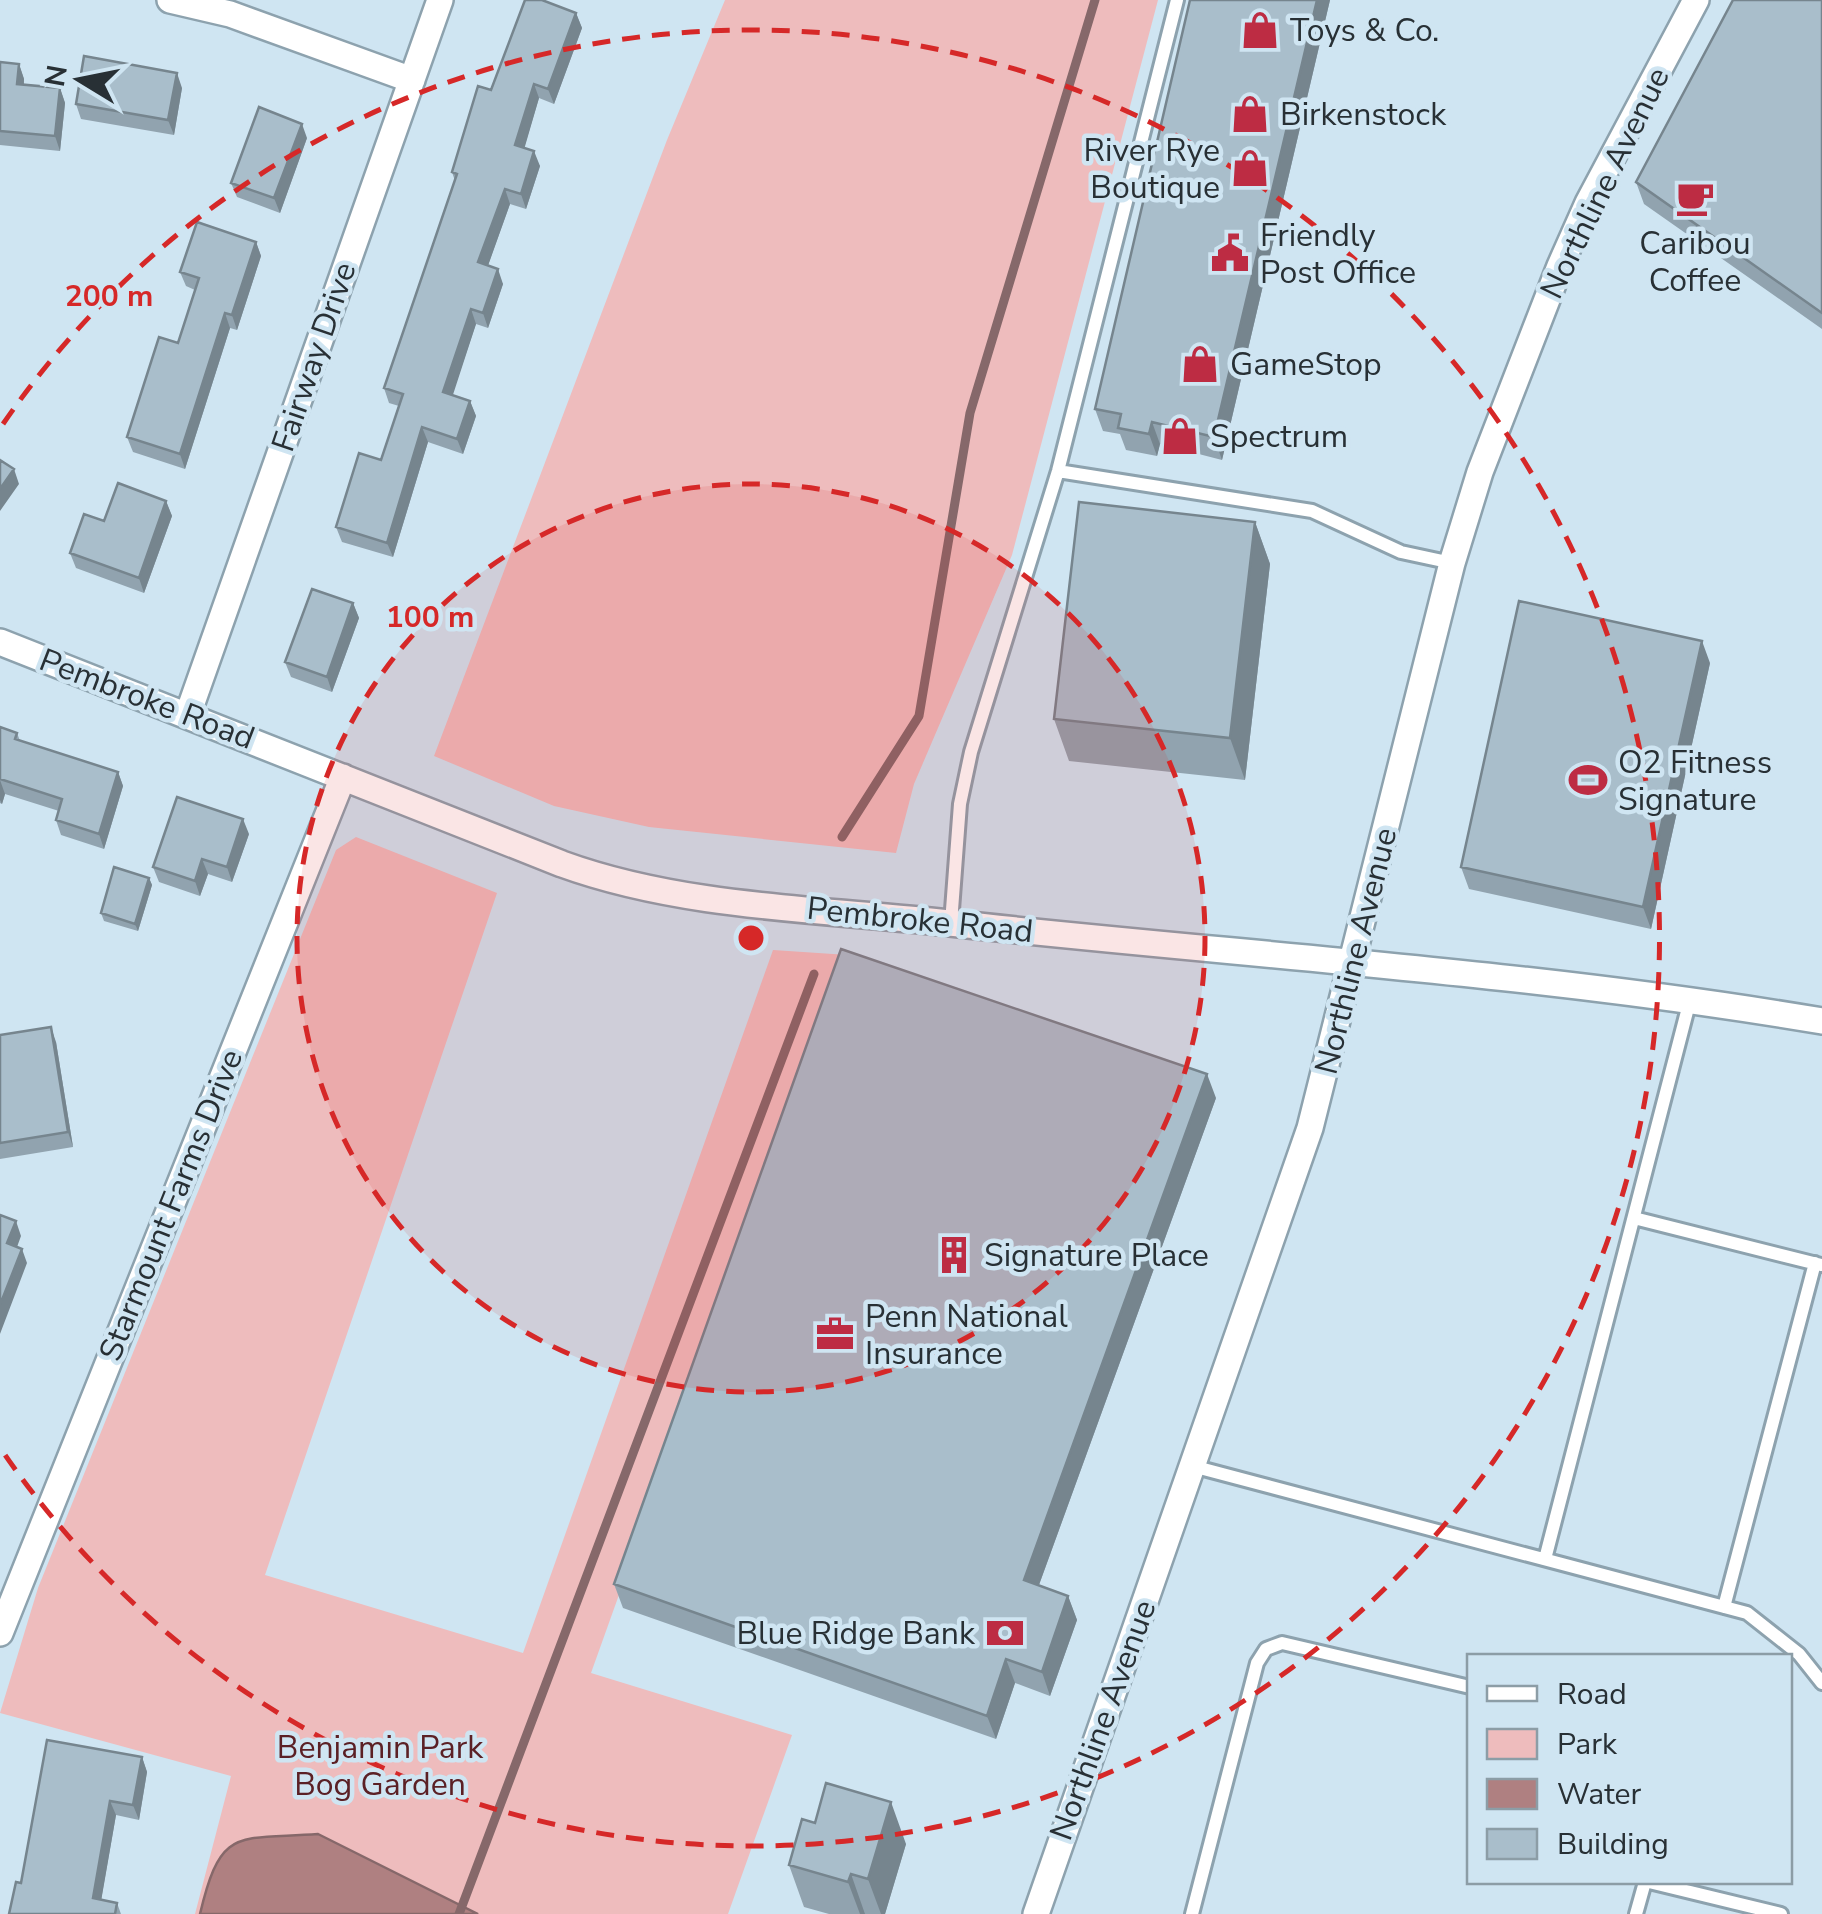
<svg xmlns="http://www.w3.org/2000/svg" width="1822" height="1914" viewBox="0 0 1822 1914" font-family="'Nunito Sans',sans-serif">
<rect width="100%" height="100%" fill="#cfe5f2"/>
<path fill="#eebcbd" d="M725,0H1158L1012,555L914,784L896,853L649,827L554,806L434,756L667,140Z
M356,837L497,893L265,1575L523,1653L773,950L848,955L591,1673L792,1735L728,1914H195L231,1776L0,1713L38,1588L336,850Z"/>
<path fill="#af8081" stroke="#86686a" stroke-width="2.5" d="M318,1834L478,1914H200C221,1826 236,1840 318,1834Z"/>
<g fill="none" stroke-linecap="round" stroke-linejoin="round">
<path stroke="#86686a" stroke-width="9" d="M842,837L919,716L970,413L1095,0
M459,1914L814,974"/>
<g stroke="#8da2ae" stroke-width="18">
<path id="lane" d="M1058,471L1312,511L1401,552L1452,563
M951,923L960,804L971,752L1058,471L1177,0
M1634,1218L1821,1265
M1196,1467L1747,1613L1799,1654L1822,1683
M1545,1559L1690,1000
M1724,1607L1815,1263
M1649,1882L1781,1914
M1192,1914L1257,1663L1266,1649L1282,1643L1470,1687
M1636,1914L1645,1882"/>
</g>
<g stroke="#8da2ae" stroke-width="30">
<path id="street" d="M170,0L230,14L412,80
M0,642L562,864C683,908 822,909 950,923C1241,955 1533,972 1822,1021
M188,714L440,0
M0,1633L343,777
M1036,1914L1310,1128L1452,563L1480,472L1560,266L1588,203L1696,0"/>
</g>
<use href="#lane" stroke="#fff" stroke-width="12"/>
<use href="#street" stroke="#fff" stroke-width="25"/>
</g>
<path fill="#91a3af" d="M1190,0H1330L1222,460L1160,444L1157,456L1126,450L1120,434L1103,431L1095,409Z
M1822,0V329L1644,204L1636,182Z
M576,13L582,28L554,104L539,98L524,148L540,166L526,209L510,204L488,265L503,284L488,328L476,324L452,395L470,401L476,416L463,454L428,442L393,557L342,542L336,527L381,460L399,406L389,403L384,388L455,181L452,172L491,90Z
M0,62L19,64L24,79V85L60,88L65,103L60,151L0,145Z
M182,88L174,135L81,119L76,104Z
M307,138L280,213L237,197L231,183Z
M256,242L261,256L237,330L230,328L185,469L133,452L127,437L178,343L195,290L186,286L180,272Z
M166,501L172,516L144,593L76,568L70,553L104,521Z
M1255,522L1270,564L1245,780L1069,761L1054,719Z
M353,603L359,618L332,692L291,677L285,662Z
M1710,663L1651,929L1469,889L1461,867Z
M0,727L17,733L20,741L118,772L123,786L104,849L61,835L56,820L59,811L5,794L2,804L0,803Z
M249,834L232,882L208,874L200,896L159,882L153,867Z
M149,878L152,885L138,931L104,921L101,913Z
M0,1035L56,1042L73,1147L0,1159Z
M1216,1098L1039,1585L1068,1596L1077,1620L1050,1696L1015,1683L996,1739L623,1608L614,1584Z
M142,1757L147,1772L139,1820L116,1815L101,1900L117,1903L121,1914H9L21,1883Z
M815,1823L906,1844L885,1914H829L804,1907L789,1865Z"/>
<path fill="#76858e" d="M1317,0H1330L1222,460L1214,437Z
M576,13L582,28L554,104L548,89Z
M19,64L24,79L23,99L17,84Z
M177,73L182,88L174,135L168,120Z
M534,84L539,98L521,160L515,145Z
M60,88L65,103L60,151L55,136Z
M302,124L307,138L280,213L274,198Z
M534,151L540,166L526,209L521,194Z
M505,189L510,204L484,277L478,262Z
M256,242L261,256L237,330L232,315Z
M498,269L503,284L488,328L483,313Z
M471,309L476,324L449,407L443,392Z
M225,313L230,328L185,469L180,454Z
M470,401L476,416L463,454L457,439Z
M1152,422L1160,444L1157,456L1149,434Z
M422,427L428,442L393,557L387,543Z
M14,469L19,484L0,511V489Z
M166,501L172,516L144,593L139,578Z
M1255,522L1270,564L1245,780L1230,738Z
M353,603L359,618L332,692L327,677Z
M1702,641L1710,663L1651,929L1643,907Z
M118,772L123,786L104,849L99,834Z
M0,780L5,794L2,804L0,800Z
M243,819L249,834L232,882L227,867Z
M202,859L208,874L200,896L195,881Z
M149,878L152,885L138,931L135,924Z
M51,1027L56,1042L73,1147L68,1132Z
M1207,1074L1216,1098L1032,1604L1024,1580Z
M16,1221L21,1236L13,1258L7,1243Z
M22,1249L27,1263L0,1334V1305Z
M1068,1596L1077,1620L1050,1696L1042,1672Z
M1006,1659L1015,1683L996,1739L987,1716Z
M142,1757L147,1772L139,1820L133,1805Z
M110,1801L116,1815L99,1913L93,1898Z
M891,1802L906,1844L885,1914H881L868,1879Z
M851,1874L865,1914H860L848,1882Z"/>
<path fill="#a9becb" stroke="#76858e" stroke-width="2.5" d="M525,0H542L576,13L548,89L534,84L515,145L534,151L521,194L505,189L478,262L498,269L483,313L471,309L443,392L470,401L457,439L422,427L387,543L336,527L359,453L381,460L403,394L384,388L457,174L452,172L478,86L491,90Z
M1190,0H1317L1214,437L1152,422L1149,434L1118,428L1121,414L1095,409Z
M1733,0H1822V313L1636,182Z
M84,56L177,73L168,120L76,104Z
M0,62L19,64L17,84L60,88L55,136L0,131Z
M259,107L302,124L274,198L231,183Z
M197,222L256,242L232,315L225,313L180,454L127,437L159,337L178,343L199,278L180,272Z
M0,460L14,469L0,489Z
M118,483L166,501L139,578L70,553L84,514L104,521Z
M1079,502L1255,522L1230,738L1054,719Z
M312,589L353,603L327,677L285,662Z
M1519,601L1702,641L1643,907L1461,867Z
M0,727L17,733L15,739L118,772L99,834L56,820L62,799L0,779Z
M177,797L243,819L227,867L202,859L195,881L153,867Z
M114,867L149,878L135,924L101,913Z
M841,949L1207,1074L1024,1580L1068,1596L1042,1672L1006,1659L987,1716L614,1584Z
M51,1027L68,1132L0,1143V1035Z
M0,1215L16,1221L7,1243L22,1249L0,1305Z
M47,1740L142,1757L133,1805L110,1801L93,1898L117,1903L115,1914H9L16,1882L21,1883Z
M826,1783L891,1802L868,1879L851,1874L848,1882L789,1865L802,1819L815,1823Z"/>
<circle cx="751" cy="938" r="454" fill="#d62828" fill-opacity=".12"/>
<g fill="none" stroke="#d62828" stroke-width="5" stroke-dasharray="18 12">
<circle cx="751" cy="938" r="454"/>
<path d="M3 424A908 908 0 1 1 3 1452"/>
</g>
<defs>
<g id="shop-bare" transform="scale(3)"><path d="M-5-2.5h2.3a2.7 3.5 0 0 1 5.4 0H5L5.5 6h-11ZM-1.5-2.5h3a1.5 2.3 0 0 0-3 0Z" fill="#bd2c43" stroke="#cfe5f2" stroke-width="2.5" paint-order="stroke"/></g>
<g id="cafe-bare" transform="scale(3)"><path d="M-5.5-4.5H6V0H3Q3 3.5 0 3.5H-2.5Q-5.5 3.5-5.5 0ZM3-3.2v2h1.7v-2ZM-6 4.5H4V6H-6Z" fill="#bd2c43" stroke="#cfe5f2" stroke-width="2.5" paint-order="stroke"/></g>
<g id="civic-bare" transform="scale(3)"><path d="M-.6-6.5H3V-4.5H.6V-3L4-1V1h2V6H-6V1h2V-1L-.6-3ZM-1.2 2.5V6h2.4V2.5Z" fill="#bd2c43" stroke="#cfe5f2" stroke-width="2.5" paint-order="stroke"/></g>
<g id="stadium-bare" transform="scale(3)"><path d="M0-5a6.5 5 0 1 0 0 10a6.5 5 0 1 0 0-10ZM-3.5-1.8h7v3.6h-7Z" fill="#bd2c43" stroke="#cfe5f2" stroke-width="2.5" paint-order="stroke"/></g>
<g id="building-bare" transform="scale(3)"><path d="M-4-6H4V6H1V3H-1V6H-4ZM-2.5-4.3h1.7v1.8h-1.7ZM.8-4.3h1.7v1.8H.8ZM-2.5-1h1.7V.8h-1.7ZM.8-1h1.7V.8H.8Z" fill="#bd2c43" stroke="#cfe5f2" stroke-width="2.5" paint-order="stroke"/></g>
<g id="office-bare" transform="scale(3)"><path d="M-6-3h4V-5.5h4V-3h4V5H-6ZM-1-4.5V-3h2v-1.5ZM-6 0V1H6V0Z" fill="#bd2c43" stroke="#cfe5f2" stroke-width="2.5" paint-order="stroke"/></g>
<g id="bank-bare" transform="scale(3)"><path d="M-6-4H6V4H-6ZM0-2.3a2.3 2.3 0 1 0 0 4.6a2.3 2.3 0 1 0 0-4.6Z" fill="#bd2c43" stroke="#cfe5f2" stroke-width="2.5" paint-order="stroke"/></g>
</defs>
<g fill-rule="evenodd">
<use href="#shop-bare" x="1260" y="30"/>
<use href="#shop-bare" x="1250" y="114"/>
<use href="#shop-bare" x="1250" y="168"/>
<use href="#cafe-bare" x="1695" y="198"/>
<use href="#civic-bare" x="1230" y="253"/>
<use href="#shop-bare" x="1200" y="364"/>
<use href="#shop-bare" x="1180" y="436"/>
<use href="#stadium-bare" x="1588" y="780"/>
<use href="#building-bare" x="954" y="1255"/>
<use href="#office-bare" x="835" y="1334"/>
<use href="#bank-bare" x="1005" y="1633"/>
</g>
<g text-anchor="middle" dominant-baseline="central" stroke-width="9" stroke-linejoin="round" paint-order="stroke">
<g font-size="32" fill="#283035" stroke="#cfe5f2" text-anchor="start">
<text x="1290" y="30">Toys &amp; Co.</text>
<text x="1280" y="114">Birkenstock</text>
<text x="1220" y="150" text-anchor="end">River Rye<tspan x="1220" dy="37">Boutique</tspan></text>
<text x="1260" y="235">Friendly<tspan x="1260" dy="37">Post Office</tspan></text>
<text x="1695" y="243" text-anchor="middle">Caribou<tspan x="1695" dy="37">Coffee</tspan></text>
<text x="1230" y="364">GameStop</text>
<text x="1210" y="436">Spectrum</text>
<text x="1618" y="762">O2 Fitness<tspan x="1618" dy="37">Signature</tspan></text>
<text x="984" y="1255">Signature Place</text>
<text x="865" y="1316">Penn National<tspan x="865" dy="37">Insurance</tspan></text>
<text x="975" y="1633" text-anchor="end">Blue Ridge Bank</text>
</g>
<g font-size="32" fill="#283035" stroke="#cfe5f2">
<text transform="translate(1605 183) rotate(-64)">Northline Avenue</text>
<text transform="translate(314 357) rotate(-71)">Fairway Drive</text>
<text transform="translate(147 699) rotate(21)">Pembroke Road</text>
<text transform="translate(920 920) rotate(6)">Pembroke Road</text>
<text transform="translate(1356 951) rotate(-76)">Northline Avenue</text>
<text transform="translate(171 1205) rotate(-68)">Starmount Farms Drive</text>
<text transform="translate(1103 1720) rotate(-70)">Northline Avenue</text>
</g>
<g font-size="32" fill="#5b2025" stroke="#cfe5f2">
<text x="380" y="1747">Benjamin Park<tspan x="380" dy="37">Bog Garden</tspan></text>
</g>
</g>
<circle cx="751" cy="938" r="15" fill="#d62828" stroke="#cfe5f2" stroke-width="5"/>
<g font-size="30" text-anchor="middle" font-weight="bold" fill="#d62828" stroke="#cfe5f2" stroke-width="9" stroke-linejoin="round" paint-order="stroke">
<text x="109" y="306">200 m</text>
<text x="430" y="627">100 m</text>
</g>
<rect x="1467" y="1654" width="325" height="230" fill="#cfe5f2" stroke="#8c9da6" stroke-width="2.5"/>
<rect x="1487" y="1686" width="50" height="15" fill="#ffffff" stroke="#8c9da6" stroke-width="2.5"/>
<text x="1557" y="1704" font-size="30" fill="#283035">Road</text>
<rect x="1487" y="1729" width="50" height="30" fill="#eebcbd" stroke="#8c9da6" stroke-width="2.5"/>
<text x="1557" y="1754" font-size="30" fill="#283035">Park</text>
<rect x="1487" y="1779" width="50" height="30" fill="#af8081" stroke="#8c9da6" stroke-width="2.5"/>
<text x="1557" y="1804" font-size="30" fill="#283035">Water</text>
<rect x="1487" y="1829" width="50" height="30" fill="#a9becb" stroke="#8c9da6" stroke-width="2.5"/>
<text x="1557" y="1854" font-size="30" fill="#283035">Building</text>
<g transform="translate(80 80) rotate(280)" stroke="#cfe5f2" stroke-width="8" paint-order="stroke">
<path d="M0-8L18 38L0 25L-18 38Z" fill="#283035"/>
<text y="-15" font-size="28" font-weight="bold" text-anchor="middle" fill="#283035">N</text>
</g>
</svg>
